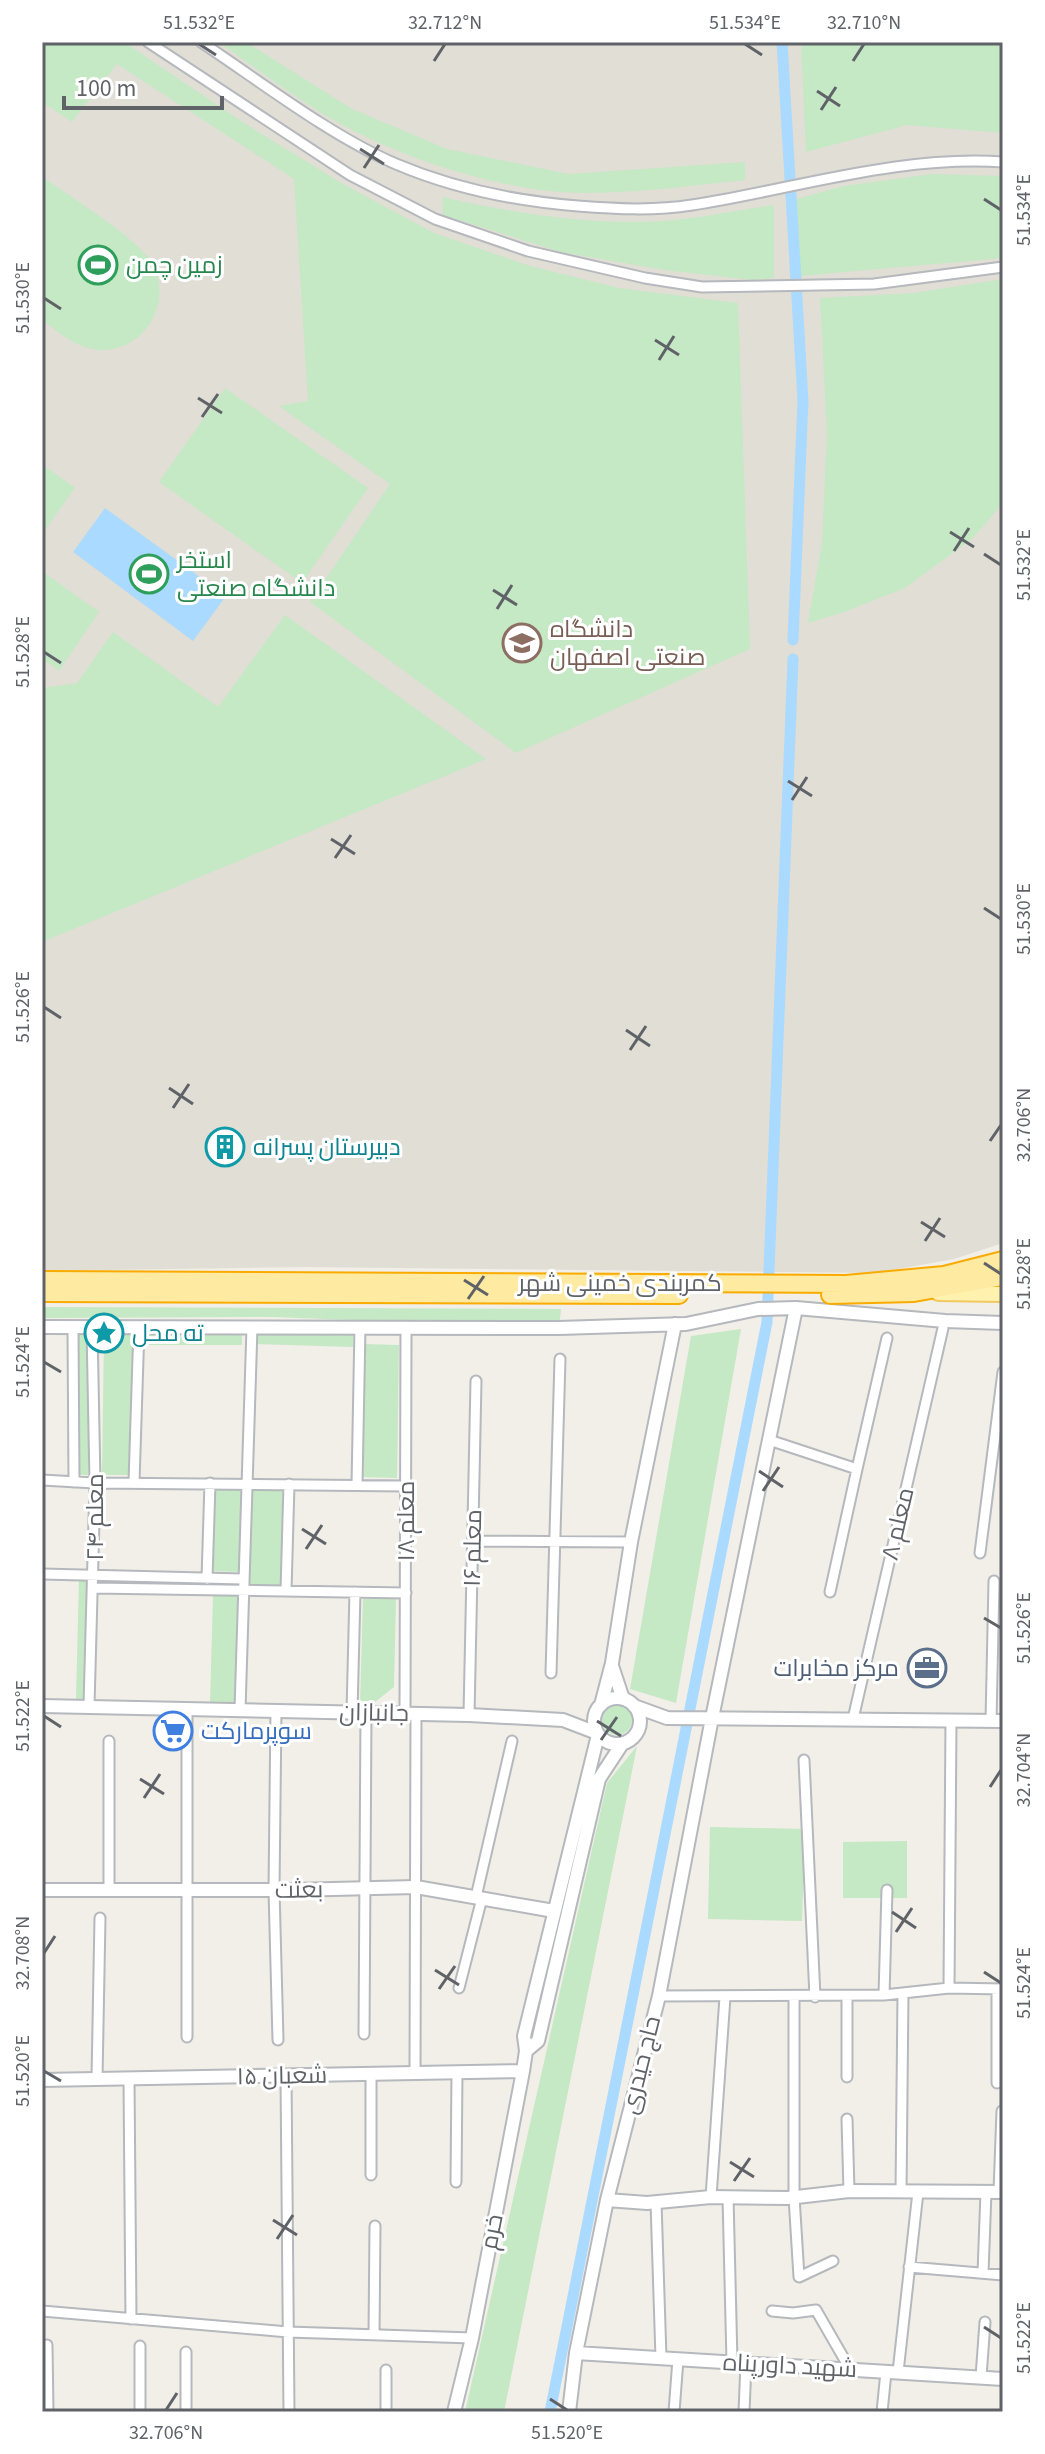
<svg xmlns="http://www.w3.org/2000/svg" width="1045" height="2454" viewBox="0 0 1045 2454" font-family="'Source Sans 3',Cairo,sans-serif">
<rect width="100%" height="100%" fill="#f1efe8"/>
<path fill="#e1ded6" d="M42,42H1003V1243L954,1259L876,1273L304,1267L42,1271Z"/>
<path fill="#c5e8c5" d="M42,42H124L244,123L343,184L434,233L530,266L619,288L738,303L750,649L516,753L310,602L390,484L279,406L308,401L294,179L117,64L72,122L42,102Z
M218,42H246L352,109L447,149L569,174L745,162V180C691,186 637,193 582,193C500,192 393,156 323,114C287,92 253,66 218,42Z
M801,42H1003V133L907,125L806,152Z
M932,174L1003,176V258L800,276L796,199L844,186Z
M42,176C67,195 139,239 152,263C174,301 145,351 101,350C77,349 60,333 42,320Z
M442,197C509,212 576,223 645,222C687,221 732,211 774,205V278L753,280L664,270L561,252L443,215Z
M1003,279V503L973,538L905,588L844,612L808,623L822,542L827,434L820,298L914,293Z
M225,388L368,488L302,583L159,482Z
M42,464L75,488L42,534Z
M42,571L99,612L59,671L42,659Z
M285,615L486,759L42,942V688L77,683L113,632L218,707Z
M42,1307L561,1309L559,1328L272,1317L42,1318Z
M741,1329L676,1703L630,1689L691,1336Z
M77,1332H89L88,1475H76Z
M242,1332V1345H145V1333Z
M255,1332L353,1335V1347L254,1344Z
M104,1333H133L131,1475H102Z
M363,1344L399,1345L397,1478L361,1477Z
M213,1487L242,1488L240,1572L212,1571Z
M252,1489L283,1490L281,1586L250,1585Z
M79,1580H90L86,1699H76Z
M213,1596H241L237,1704L210,1703Z
M363,1599H396L394,1687L370,1706L360,1705Z
M602 1720a15 15 0 1 1 30 0a15 15 0 1 1-30 0Z
M637,1746L504,2412H465L607,1783Z
M710,1827L805,1829L802,1921L708,1919Z
M907,1841V1898H843V1842Z"/>
<path fill="#aadaff" d="M105,508L226,596L193,641L73,552Z"/>
<g fill="none" stroke-linecap="round" stroke-linejoin="round">
<path stroke="#aadaff" stroke-width="11" d="M782,42L803,401L793,640
M550,2412L767,1322L793,659"/>
<g stroke="#b5b8bc" stroke-width="13">
<path id="minor" d="M148,42L350,175L435,219L528,251L645,278L702,287L874,284L1003,267
M201,42C261,82 331,136 396,164C455,189 514,201 578,206C616,209 654,211 692,205C795,189 898,155 1003,162
M73,1329L74,1482
M769,1440L857,1469L830,1592
M857,1469L887,1338
M42,1480L95,1483L407,1486
M134,1482L139,1327
M357,1485L360,1327
M473,1541L631,1542
M980,1553L1003,1372
M42,1574L243,1579
M207,1579L210,1483
M94,1588L406,1593
M286,1591L289,1484
M551,1673L560,1359
M89,1706L95,1483L92,1328
M187,1709V2037
M240,1710L252,1327
M276,1711L274,1890L278,2040
M352,1712L355,1592
M405,1713L406,1328
M469,1715L476,1381
M853,1719L943,1328
M991,1721L994,1581
M804,1760L815,1997
M109,1890V1741
M887,1890L884,1995L949,1988L1003,1989
M476,1897L512,1741
M459,1988L482,1898
M949,1988L951,1720
M997,1989V2083
M659,1996L884,1995
M794,1997V2197L799,2277L833,2261
M364,2034L366,1713
M415,2073L416,1714
M371,2074V2175
M286,2076L289,2412
M847,2077V1997
M97,2079L100,1918
M129,2079L131,2319
M847,2119L849,2191
M456,2182L457,2072
M901,2192L903,1993
M999,2192L1002,2111
M711,2197L725,1997
M728,2197L732,2362
M656,2202L661,2358
M909,2267L1003,2275
M983,2273L986,2192
M42,2311L288,2332L472,2338
M772,2311L793,2313L816,2310L850,2369
M374,2335L375,2226
M47,2345L48,2412
M186,2352V2412
M898,2372L918,2192
M981,2377L985,2322
M140,2412V2346
M386,2412V2370
M674,2412L678,2359
M744,2412L746,2363
M882,2412L886,2372"/>
</g>
<g stroke="#b5b8bc" stroke-width="16">
<path id="tertiary" d="M42,1327L559,1328L686,1324L758,1309L796,1308L945,1321L1003,1323
M612,1666L623,1699
M594 1721a23 23 0 1 1 46 0a23 23 0 1 1-46 0Z
M601,1705L612,1663L631,1542L675,1324
M42,1706L469,1715L563,1720L597,1733
M634,1706L667,1718L1003,1721
M42,1890H292L416,1887L554,1911
M526,2051L538,2041L599,1779L622,1744
M42,2080L523,2071
M607,2200L647,2203L711,2197L788,2198L849,2191L1003,2192
M576,2353L1003,2379
M454,2412L472,2338L523,2071L526,2051L524,2036L598,1735
M569,2412L576,2353L607,2200L659,1996L712,1718L796,1308"/>
</g>
<g stroke="#f2c960" stroke-width="18">
<path id="primary" d="M938,1293L1003,1294"/>
</g>
<g stroke="#f9ab00" stroke-width="20">
<path id="trunk" d="M42,1280L846,1284L944,1275L1003,1260
M42,1293L679,1295
M830,1295L914,1293L1003,1277"/>
</g>
<use href="#minor" stroke="#fff" stroke-width="9"/>
<use href="#tertiary" stroke="#fff" stroke-width="12"/>
<use href="#primary" stroke="#fff2af" stroke-width="14"/>
<use href="#trunk" stroke="#feeaa1" stroke-width="16"/>
</g>
<path fill="none" stroke="#5f6368" stroke-width="3" d="M199,44L216,55M745,44L762,55M434,61L445,44M853,61L864,44M817,91L840,106M821,110L836,87M360,149L384,164M364,168L379,145M984,199L1001,210M44,298L61,309M655,340L679,355M659,360L674,336M198,398L222,413M202,417L218,394M950,532L974,547M954,551L969,528M984,554L1001,565M493,590L517,605M497,609L512,585M44,652L61,663M788,781L812,796M792,800L807,777M331,839L355,854M335,858L351,835M984,908L1001,919M44,1007L61,1018M626,1030L650,1046M630,1050L646,1026M169,1088L193,1104M173,1108L189,1084M990,1141L1001,1125M921,1222L945,1237M925,1241L940,1218M984,1263L1001,1274M464,1280L488,1295M468,1299L484,1276M44,1362L61,1372M759,1471L783,1487M763,1491L779,1467M302,1529L326,1544M306,1549L322,1525M984,1618L1001,1628M44,1716L61,1727M597,1721L621,1736M601,1740L617,1717M140,1779L164,1794M990,1787L1001,1770M144,1798L160,1774M892,1912L916,1928M896,1932L912,1908M44,1953L55,1936M435,1970L459,1985M984,1972L1001,1983M439,1989L455,1966M44,2071L61,2081M730,2162L754,2177M734,2181L750,2158M273,2220L297,2235M277,2239L293,2215M984,2327L1001,2338M550,2399L567,2410M166,2410L177,2393"/>
<defs>
<g id="stadium-ring" transform="scale(2)"><circle r="9.5" fill="#fff" stroke="#2e9e5b" stroke-width="1.5"/><path d="M0-5a6.5 5 0 1 0 0 10a6.5 5 0 1 0 0-10ZM-3.5-1.8h7v3.6h-7Z" fill="#2e9e5b"/></g>
<g id="university-ring" transform="scale(2)"><circle r="9.5" fill="#fff" stroke="#8d6e63" stroke-width="1.5"/><path d="M0-5L7-2L0 1L-7-2ZM-4 1L0 2.5L4 1V4Q0 6-4 4Z" fill="#8d6e63"/></g>
<g id="building-ring" transform="scale(2)"><circle r="9.5" fill="#fff" stroke="#0f9aa8" stroke-width="1.5"/><path d="M-4-6H4V6H1V3H-1V6H-4ZM-2.5-4.3h1.7v1.8h-1.7ZM.8-4.3h1.7v1.8H.8ZM-2.5-1h1.7V.8h-1.7ZM.8-1h1.7V.8H.8Z" fill="#0f9aa8"/></g>
<g id="sight-ring" transform="scale(2)"><circle r="9.5" fill="#fff" stroke="#0f9aa8" stroke-width="1.5"/><path d="M0-6L1.8-2.2L6-1.7L2.9 1.2L3.7 5.4L0 3.3L-3.7 5.4L-2.9 1.2L-6-1.7L-1.8-2.2Z" fill="#0f9aa8"/></g>
<g id="office-ring" transform="scale(2)"><circle r="9.5" fill="#fff" stroke="#5c6f8a" stroke-width="1.5"/><path d="M-6-3h4V-5.5h4V-3h4V5H-6ZM-1-4.5V-3h2v-1.5ZM-6 0V1H6V0Z" fill="#5c6f8a"/></g>
<g id="supermarket-ring" transform="scale(2)"><circle r="9.5" fill="#fff" stroke="#3f7fe0" stroke-width="1.5"/><path d="M-6-5.5h2.5l.6 2H6L4.5 2H-2.5L-4.4-4H-6ZM-1.5 3.2a1.3 1.3 0 1 0 .1 0ZM3 3.2a1.3 1.3 0 1 0 .1 0Z" fill="#3f7fe0"/></g>
</defs>
<g fill-rule="evenodd">
<use href="#stadium-ring" x="98" y="265"/>
<use href="#stadium-ring" x="149" y="574"/>
<use href="#university-ring" x="522" y="643"/>
<use href="#building-ring" x="225" y="1147"/>
<use href="#sight-ring" x="104" y="1333"/>
<use href="#office-ring" x="927" y="1668"/>
<use href="#supermarket-ring" x="173" y="1731"/>
</g>
<g text-anchor="middle" dominant-baseline="central" stroke-width="6" stroke-linejoin="round" paint-order="stroke">
<g font-size="24" fill="#27864d" stroke="#fff" text-anchor="start">
<text x="126" y="265">زمین چمن</text>
<text x="177" y="560">استخر<tspan x="177" dy="28">دانشگاه صنعتی</tspan></text>
</g>
<g font-size="24" fill="#785e54" stroke="#fff" text-anchor="start">
<text x="550" y="629">دانشگاه<tspan x="550" dy="28">صنعتی اصفهان</tspan></text>
</g>
<g font-size="24" fill="#0d838f" stroke="#fff" text-anchor="start">
<text x="253" y="1147">دبیرستان پسرانه</text>
<text x="132" y="1333">ته محل</text>
</g>
<g font-size="24" fill="#5f6368" stroke="#fff">
<text x="620" y="1283">کمربندی خمینی شهر</text>
<text transform="translate(95 1517) rotate(-90)">معلم ۲۴</text>
<text transform="translate(406 1521) rotate(-90)">معلم ۱۸</text>
<text transform="translate(898 1524) rotate(-77)">معلم ۸</text>
<text transform="translate(473 1548) rotate(-89)">معلم ۱۶</text>
<text transform="translate(374 1713) rotate(1)">جانبازان</text>
<text transform="translate(299 1890) rotate(-1)">بعثت</text>
<text transform="translate(641 2065) rotate(-76)">حاج حیدری</text>
<text transform="translate(282 2076) rotate(-1)">۱۵ شعبان</text>
<text transform="translate(492 2232) rotate(-79)">خرم</text>
<text transform="translate(790 2366) rotate(3)">شهید داورپناه</text>
</g>
<g font-size="24" fill="#4e5e75" stroke="#fff" text-anchor="end">
<text x="899" y="1668">مرکز مخابرات</text>
</g>
<g font-size="24" fill="#366cbe" stroke="#fff" text-anchor="start">
<text x="201" y="1731">سوپرمارکت</text>
</g>
</g>
<rect width="1045" height="2454" fill="none" stroke="#ffffff" stroke-width="88"/>
<path d="M64 96v12h158v-12" fill="none" stroke="#5f6368" stroke-width="4"/>
<text x="76" y="96" font-size="24" fill="#5f6368" stroke="#ffffff" stroke-width="6" paint-order="stroke">100 m</text>
<rect x="44" y="44" width="957" height="2366" fill="none" stroke="#5f6368" stroke-width="3"/>
<g font-size="20" text-anchor="middle" fill="#5f6368">
<text x="199" y="29">51.532°E</text>
<text x="445" y="29">32.712°N</text>
<text x="745" y="29">51.534°E</text>
<text x="864" y="29">32.710°N</text>
<text transform="translate(1023 210) rotate(-90)" y="7">51.534°E</text>
<text transform="translate(22 298) rotate(-90)" y="7">51.530°E</text>
<text transform="translate(1023 565) rotate(-90)" y="7">51.532°E</text>
<text transform="translate(22 652) rotate(-90)" y="7">51.528°E</text>
<text transform="translate(1023 919) rotate(-90)" y="7">51.530°E</text>
<text transform="translate(22 1007) rotate(-90)" y="7">51.526°E</text>
<text transform="translate(1023 1125) rotate(-90)" y="7">32.706°N</text>
<text transform="translate(1023 1274) rotate(-90)" y="7">51.528°E</text>
<text transform="translate(22 1362) rotate(-90)" y="7">51.524°E</text>
<text transform="translate(1023 1628) rotate(-90)" y="7">51.526°E</text>
<text transform="translate(22 1716) rotate(-90)" y="7">51.522°E</text>
<text transform="translate(1023 1770) rotate(-90)" y="7">32.704°N</text>
<text transform="translate(22 1953) rotate(-90)" y="7">32.708°N</text>
<text transform="translate(1023 1983) rotate(-90)" y="7">51.524°E</text>
<text transform="translate(22 2071) rotate(-90)" y="7">51.520°E</text>
<text transform="translate(1023 2338) rotate(-90)" y="7">51.522°E</text>
<text x="166" y="2439">32.706°N</text>
<text x="567" y="2439">51.520°E</text>
</g>
</svg>
